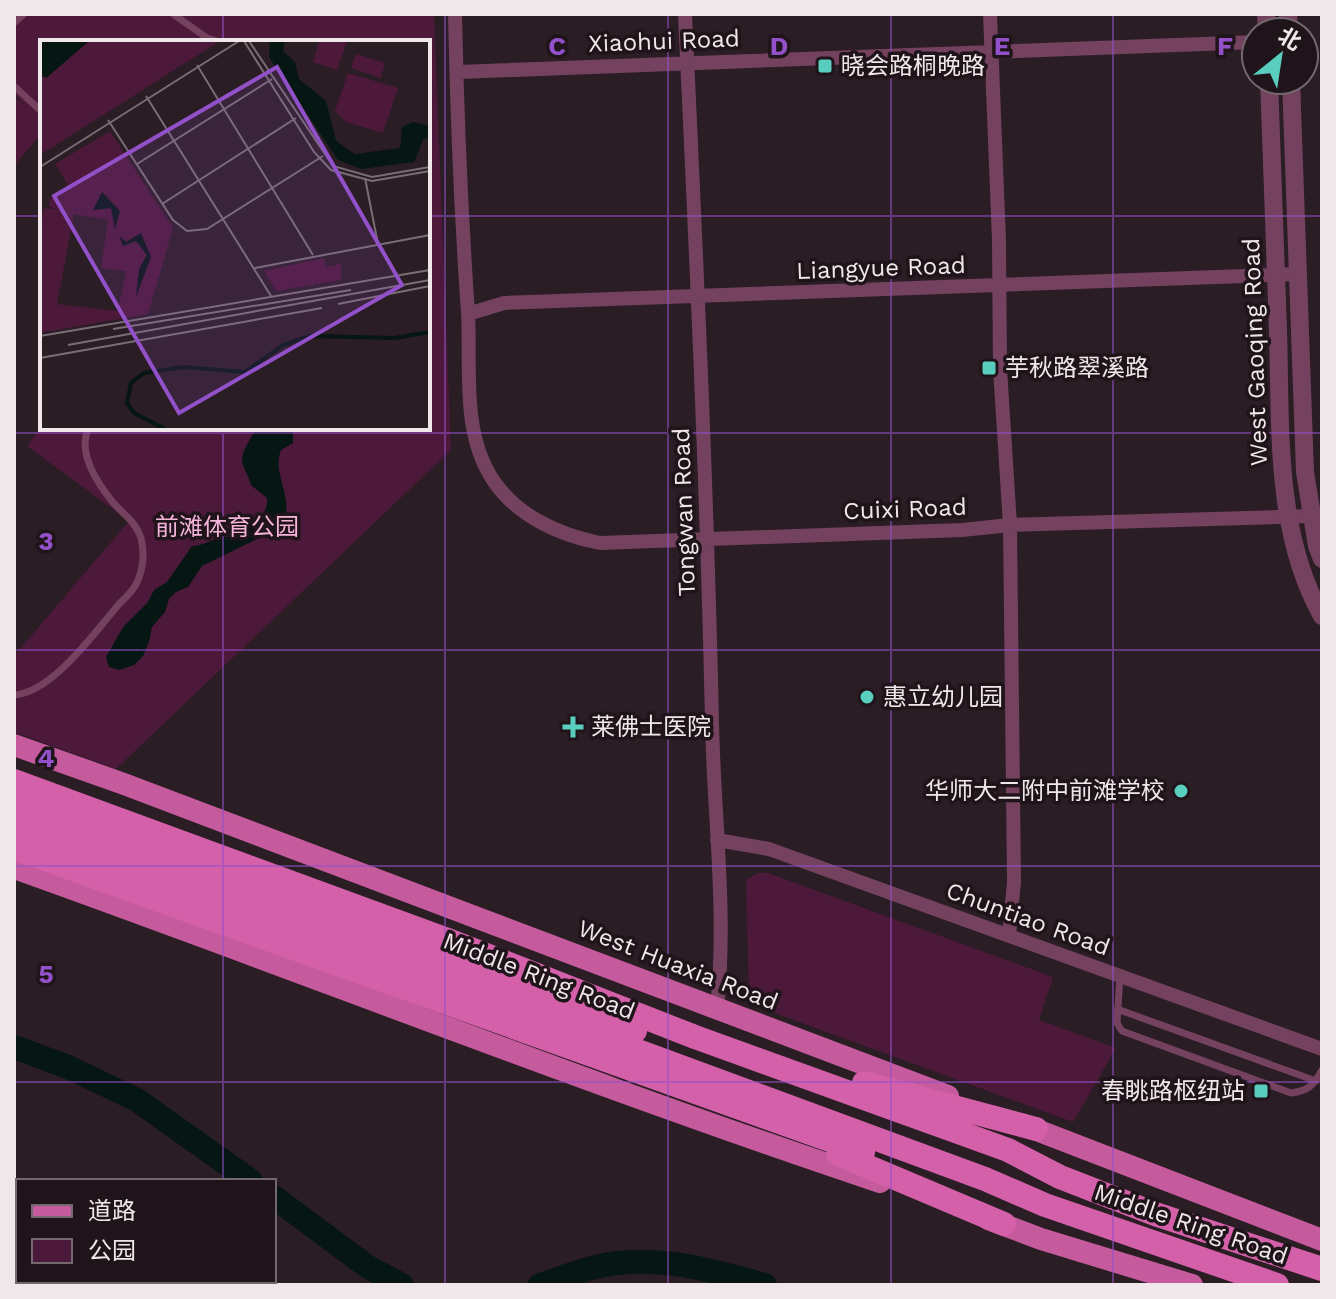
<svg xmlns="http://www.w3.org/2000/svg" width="1336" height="1299" viewBox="0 0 1336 1299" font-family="'Work Sans','Noto Sans SC',sans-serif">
<rect width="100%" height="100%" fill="#2a1d24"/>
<path fill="#4c193a" d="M14,14H434L451,450L116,769L14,732V656L129,521L27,446L42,426L428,428V42H42V133L14,166V97L24,104L14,94Z
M758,873H768L1053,977L1039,1020L1116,1048L1073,1122L761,1008L752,1003L749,995L746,880Z"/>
<path fill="#051613" d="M256,428H293V443L281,450C272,473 292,494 285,518L267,534L202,566L188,587L176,592L169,599L165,612L152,627L149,642L143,656L134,665L119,670L109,667L106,657L123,627L148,602L154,590L167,582L192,546C201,546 207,542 216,539C222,536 229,538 235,535C250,530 269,515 267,498L251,485C249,477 243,468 242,460C242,449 252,438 256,428Z"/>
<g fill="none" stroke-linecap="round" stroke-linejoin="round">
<path stroke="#051613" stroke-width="24" d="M14,1047L68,1067L137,1100L251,1181
M274,1197L368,1267L402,1285
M540,1285C560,1279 580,1270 600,1266C657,1254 710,1270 765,1285"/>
<path stroke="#74415f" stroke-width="7" d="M173,14L207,38L220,42
M14,23L24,14
M14,86L42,112
M14,695C52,693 95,632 119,604C125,598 131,593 135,586C143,572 145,554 141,538C135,520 122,514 111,500C96,481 77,451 89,428
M1120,976L1117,1023L1122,1031L1291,1093C1308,1091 1314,1085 1322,1070
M1117,1009L1316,1081"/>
<path stroke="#74415f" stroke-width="14" d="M455,14C457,114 461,213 468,313C471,367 461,432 493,480C517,516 559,535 600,543L962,530L1010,525L1312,516
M685,14C696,250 707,487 712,723C714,818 727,914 717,1008
M990,14L999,241L1000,369L1010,525L1014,882L1009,935
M458,72L1256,42
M468,314L504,303L1298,274
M717,840L769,849L1322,1049"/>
<path stroke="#74415f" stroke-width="18" d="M1266,14L1267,32
M1288,14L1289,32
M1269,80C1272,163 1275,247 1278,330C1281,424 1274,531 1322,616
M1291,80L1305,472L1317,546L1322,559"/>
<path stroke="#c55b9d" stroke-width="22" d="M14,745L124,784L948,1096
M14,868C303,971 589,1085 880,1182
M1021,1124L1322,1240
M988,1219L1041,1239L1192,1285"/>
<path stroke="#d560aa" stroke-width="24" d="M14,781L445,939L695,1037L1008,1150L1060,1177L1155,1214L1322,1269
M14,804L635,1031
M14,826L608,1040L985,1179L1045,1205L1277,1285
M14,848L863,1152
M864,1083L1036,1129
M838,1154L1004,1224"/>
</g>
<path fill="none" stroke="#9251c8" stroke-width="2" stroke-opacity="0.55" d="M223,14V42M445,14V1285M668,14V1285M891,14V1285M1113,14V1285M14,216H42M428,216H1322M223,428V1181M14,433H1322M14,650H1322M14,866H1322M14,1082H1322M223,1281V1285"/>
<g fill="#59cebf" stroke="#20141b" stroke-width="3">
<rect x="817" y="58" width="16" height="16" rx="4"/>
<rect x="981" y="360" width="16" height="16" rx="4"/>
<circle cx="867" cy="697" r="8"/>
<path d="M569 715h8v8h8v8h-8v8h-8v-8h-8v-8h8z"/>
<circle cx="1181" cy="791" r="8"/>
<rect x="1253" y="1083" width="16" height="16" rx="4"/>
</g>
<g text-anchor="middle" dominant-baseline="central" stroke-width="7" stroke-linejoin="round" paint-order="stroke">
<g font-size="24" fill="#f0e7eb" stroke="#20141b">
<text transform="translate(664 41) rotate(-2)">Xiaohui Road</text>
<text transform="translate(881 268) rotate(-2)">Liangyue Road</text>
<text transform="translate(1255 352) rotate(-92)">West Gaoqing Road</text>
<text transform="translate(905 509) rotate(-2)">Cuixi Road</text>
<text transform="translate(684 512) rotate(-92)">Tongwan Road</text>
<text transform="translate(1028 919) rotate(20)">Chuntiao Road</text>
<text transform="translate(678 965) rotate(21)">West Huaxia Road</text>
<text transform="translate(539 976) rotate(21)">Middle Ring Road</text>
<text transform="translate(1191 1224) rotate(19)">Middle Ring Road</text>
</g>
<g font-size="24" fill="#f0e7eb" stroke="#20141b" text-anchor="start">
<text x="841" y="66">晓会路桐晚路</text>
<text x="1005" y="368">芋秋路翠溪路</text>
<text x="883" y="697">惠立幼儿园</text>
<text x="591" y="727">莱佛士医院</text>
<text x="1165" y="791" text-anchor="end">华师大二附中前滩学校</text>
<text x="1245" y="1091" text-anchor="end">春眺路枢纽站</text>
</g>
<g font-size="24" fill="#f5b3d9" stroke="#20141b">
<text x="227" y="527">前滩体育公园</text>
</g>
</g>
<g transform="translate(40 40)">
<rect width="390" height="390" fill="#2a1d24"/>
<path d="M49,1H180L0,115V35L7,37ZM279,1H307L297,30L273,22ZM316,14L345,23L341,38L311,28ZM308,33L358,48L343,93L306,82L295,71ZM70,91L133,188L108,274L0,293V187L4,168L20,170L9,167V160L28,145L15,124ZM34,174L68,180L61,228L86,231L78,271L17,264ZM284,218L286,227L301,224V240L236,251L224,231Z" fill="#4c193a" fill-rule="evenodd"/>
<path d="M0,1H49L6,38L0,35ZM230,1H245L243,11L255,22L259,39L286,61L296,101L315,114L360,108L362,87L373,82L390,86V97L383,100L374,122L321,129L298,120L229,17ZM62,152L80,171L75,189L71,168L53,170ZM101,193L111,217L96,257L99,229L107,215L96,201L83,206L79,195L86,202Z" fill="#051613"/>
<path fill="none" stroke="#051613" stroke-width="4" d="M125,389L94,373L87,363L91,343L104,333L143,327L205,332L243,305L270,296L355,298L390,292"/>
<path fill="none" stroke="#796e74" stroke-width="2" d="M204,1L274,112L291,130L332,141L390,131M209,1L293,126L332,137L390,127M157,25L273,215M106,56L231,256M68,80L133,180L147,191L167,189L283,116M97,124L232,39M0,127L199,1M325,138L338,204M122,164L256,78M215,228L390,195M298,264L390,246M73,289L311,250M0,296L390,230M28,305L390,240M0,318L282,268M58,389H84"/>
<path fill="#9251c8" fill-opacity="0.15" stroke="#9251c8" stroke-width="4" d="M237,27L362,245L139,373L14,156Z"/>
<rect width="390" height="390" fill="none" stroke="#f0e7eb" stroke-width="4"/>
</g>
<g font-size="26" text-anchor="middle" font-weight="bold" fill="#9251c8" stroke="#20141b" stroke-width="7" stroke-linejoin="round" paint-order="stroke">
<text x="557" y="55">C</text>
<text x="779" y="55">D</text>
<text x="1002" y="55">E</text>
<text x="1225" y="55">F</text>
<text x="46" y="550">3</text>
<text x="46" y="767">4</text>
<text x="46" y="983">5</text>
</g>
<rect width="1336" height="1299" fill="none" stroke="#f0e7eb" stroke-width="32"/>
<rect x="16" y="1179" width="260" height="104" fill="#20141b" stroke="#73686e" stroke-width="2"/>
<rect x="32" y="1205" width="40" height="12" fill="#c55b9d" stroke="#73686e" stroke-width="2"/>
<text x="88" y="1219" font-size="24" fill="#f0e7eb">道路</text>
<rect x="32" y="1239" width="40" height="24" fill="#4c193a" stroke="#73686e" stroke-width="2"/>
<text x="88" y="1259" font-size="24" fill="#f0e7eb">公园</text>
<g transform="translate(1280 56) rotate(30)"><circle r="38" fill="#20141b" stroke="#73686e" stroke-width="2"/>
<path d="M0-6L14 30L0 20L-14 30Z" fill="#59cebf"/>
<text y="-12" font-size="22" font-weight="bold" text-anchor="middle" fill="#f0e7eb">北</text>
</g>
</svg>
